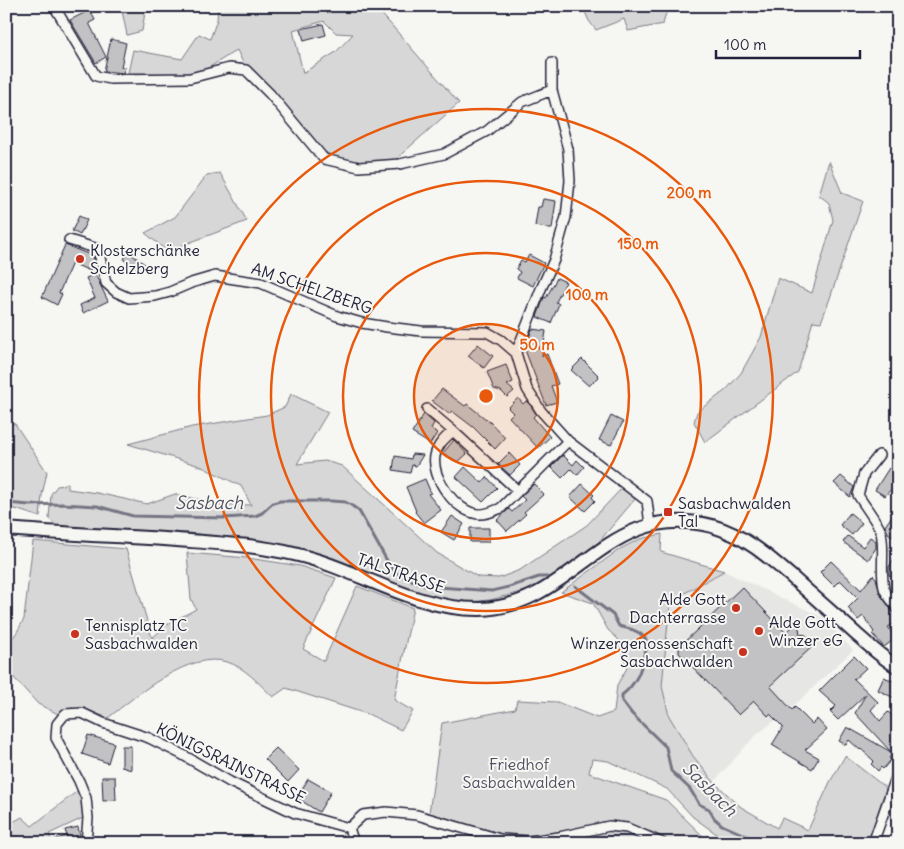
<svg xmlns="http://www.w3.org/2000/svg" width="904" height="849" viewBox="0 0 904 849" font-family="Delius,sans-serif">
<rect width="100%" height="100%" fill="#f6f6f2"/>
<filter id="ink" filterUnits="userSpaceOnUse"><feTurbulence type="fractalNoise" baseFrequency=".02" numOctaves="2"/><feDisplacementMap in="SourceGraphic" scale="10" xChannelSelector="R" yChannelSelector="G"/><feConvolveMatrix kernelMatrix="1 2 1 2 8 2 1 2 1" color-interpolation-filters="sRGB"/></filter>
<g filter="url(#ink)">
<path fill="#e6e6e4" d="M724,571L822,617L853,650L799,701L753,738L714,782L693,756L669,716L662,686L668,622L672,600Z"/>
<path fill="#d7d7d7" stroke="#7c7c89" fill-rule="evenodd" d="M121,6H146L142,31L127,35Z
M218,6H383L380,12L459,103L395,160L361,162L335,157L319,149L274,95L244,65L237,50L205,70L184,74L128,73L133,50L182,59L199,34L210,39L217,20ZM324,21L336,33L353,34L336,52L303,73L293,30Z
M588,6H668L663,24L628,31L624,19L596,30L589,21L585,12Z
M829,161L842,193L863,201L829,301L821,322L813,321L798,372L705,442L694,422L697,412L726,390L741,373L761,337L778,278L812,293L833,220L829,203L819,195Z
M220,173L247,221L167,251L145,233L175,217L207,175Z
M291,394L328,412L297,464L325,461L342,466L437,553L478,577L499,578L520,570L587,525L622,488L636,498L597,544L562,572L529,590L490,600L460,603L435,599L339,562L293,547L258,540L187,533L56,526L49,518L51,494L57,486L68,484V489L97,493L147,504L175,494L218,504L251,505L241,486L200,466L128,444L192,427L267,415L285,407Z
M6,422L15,424L47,472L42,495L40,517L6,506Z
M662,534L661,552L724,571L672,600L668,622L662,686L669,716L693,756L714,782L741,807L777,828L782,818L808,830L830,782L845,756L886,788L868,843H844L834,839L833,843H729L693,817L667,789L608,761L592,759L589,773L666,800L710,843H671L655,833L626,824L603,822L560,833L531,836L502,834L429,813L442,723L515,709L517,700L557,702L597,718L614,712L617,685L627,668L618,639L608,630L593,603L561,592L620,549L640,539Z
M33,541L126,549L152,638L168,624L196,609L191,599L187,553L248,558L300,566L336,578L303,649L324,661L357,586L413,608L394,700L413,711L401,730L370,715L286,688L273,697C259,684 245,667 227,662C189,650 136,696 108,718L88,710L71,708L60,715L38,704L6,669V647L17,632L24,619Z
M80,789L84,801L85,817L49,834L52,843H6V826L22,817L32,826Z
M615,830L636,835L650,843H546L600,831Z"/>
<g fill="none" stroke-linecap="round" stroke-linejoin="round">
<path stroke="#757583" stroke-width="3" d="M6,503L30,505L62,504L97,506L133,516L224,518L255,516L262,513L273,503L280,501H332L345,502L351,505L359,511L390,566L398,574L415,582L426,586L492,591L509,587L539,577H547
M575,586L613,615L619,626C629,629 640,630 646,640C649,647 646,649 644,655C641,671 636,684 622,695V701L632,714L666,747L671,771L690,789L699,804L709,809L714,818L722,825L763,843"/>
</g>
<path fill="#c2c2c4" stroke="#22223b" d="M90,10L95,20L89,23L106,57L96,63L70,20Z
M323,24L326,35L304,41L301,29Z
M111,39L126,43L121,67L125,68L123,73L104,71Z
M543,199L556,201L552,229L535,226L538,207H541Z
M79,216L87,220L80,235L72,231Z
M65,245L93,256L94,261L90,271L72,263L59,293L62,294L57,305L42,297Z
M127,251L146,265L140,272L124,260Z
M529,255L544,263L533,286L517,278L520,272L516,269L521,260L525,262Z
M95,274L108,301L83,313L80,305L95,298L86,278Z
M557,278L566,282L556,302L559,304L551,323L537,317L544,297L546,298Z
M532,329L546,331L542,356L547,354L558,384L551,386L557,402L546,405L525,350Z
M478,344L493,356L484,368L468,356Z
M582,359L599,376L589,386L571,370Z
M506,365L513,382L507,385L514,391L507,397L501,391L494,389L487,372Z
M442,389L465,406L467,404L491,423L505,438L495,449L473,427L452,411L449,414L432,401Z
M518,398L523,404L526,401L531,406L536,414L533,417L550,437L538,448L509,417L513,413L508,408Z
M424,414L434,423L431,429L437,433L430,444L412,433Z
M611,416L623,422L611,445L599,440Z
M454,440L467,454L458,462L443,453Z
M509,453L520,465L510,475L498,464Z
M412,454L423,455L416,466L412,465L410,473L393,470L395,456L411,459Z
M563,455L573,465L577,460L584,467L577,475L571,469L562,478L551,467Z
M465,467L482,483L487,477L497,488L483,502L456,477Z
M889,468L898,474V489L894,486L885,496L875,490Z
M841,476L854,487L850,497L834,483Z
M425,479L431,493L428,494L441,510L424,523L415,512L416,511L406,487Z
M534,484L544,494L524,512L526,514L507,531L497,520L509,509L512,512L525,500L521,496Z
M582,484L594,495L592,497L595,501L585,511L570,497Z
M898,507V534L895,538L888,533L885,526Z
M850,513L862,523L852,535L840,525Z
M452,516L464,524L454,540L441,532Z
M470,528H489V542H470Z
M848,536L863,547L870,537L876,541V548L868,560L843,542Z
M898,551V580L889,575V567Z
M831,561L861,590L873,575L876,578L880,594L898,619V622L888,627L896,638L884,647L872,634L874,632L863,616L858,620L848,608L858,598L840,580L834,586L820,572Z
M742,587L786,633L795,624L799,628L800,634L806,635L809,638L808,641L813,646L770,686L792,710L795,707L812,724L817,719L827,730L805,750L819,758L812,769L772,745L783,727L770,714L768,716L754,701L739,715L679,653V647Z
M854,656L866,668L854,679L853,678L878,702L871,710L880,721L888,712L893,716L898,707V748L889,758L891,760L883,769L881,767L878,771L871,764L874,761L861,749L860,750L849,740L846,745L839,741L847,727L891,752L855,713L866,694L838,720L830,712L836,706L819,691Z
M884,677L898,683V700L878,690Z
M88,735L114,743L108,763L82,754Z
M122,746H131V770L122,767Z
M276,748L299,770L288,782L265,759Z
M102,777H115L116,800L103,801Z
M308,779L331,792L319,812L297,798Z
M78,827L80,836V843H53V840L67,836L65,830Z"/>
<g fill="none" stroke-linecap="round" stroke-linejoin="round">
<g stroke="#22223b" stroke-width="12">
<path id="street" d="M54,6L96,76L110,79L190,78L229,68L246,70L270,94L324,159L359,167L400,164L444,154L487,131L522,102L552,90
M69,240L98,249L106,283L116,292L129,298L155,296L170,292L191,283L215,276L261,283L337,316L362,323L387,327L421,331L487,332L501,340L516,353L527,389L541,411L568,441L647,501L650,525
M516,353L541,289L554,260L566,217L570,181L568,149L552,90V63
M427,409L453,431
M879,455L864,474L858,495C864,505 878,523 881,532C885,551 880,569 884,588C886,596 895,602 898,611
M517,490L453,431C445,438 437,445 435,456C431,478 456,512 478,514C486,515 494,511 501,508L568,441
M349,828L363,815L386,812L417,815L500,839L529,841L559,837L609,826L627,828L662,843
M349,828L354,843
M86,843L88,818L86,798L79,781L56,738L57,724L65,714L82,713L103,723L149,738L183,755L230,782L295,813L349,828
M873,843L898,772"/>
</g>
<g stroke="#22223b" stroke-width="16">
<path id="secondary" d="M6,529C63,534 120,536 177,540C216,543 256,545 294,554C357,568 414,610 480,609C574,607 605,499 712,526C744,535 769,557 793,578C814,597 835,615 856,634C869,645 882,658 898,667"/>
</g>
<use href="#street" stroke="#f6f6f2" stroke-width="9"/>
<use href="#secondary" stroke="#f6f6f2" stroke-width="12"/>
</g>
</g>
<circle cx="486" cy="396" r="72" fill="#e8590c" fill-opacity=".12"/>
<g fill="none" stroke="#e8590c" stroke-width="2.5">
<circle cx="486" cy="396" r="72"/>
<circle cx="486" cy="396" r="143"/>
<circle cx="486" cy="396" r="215"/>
<circle cx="486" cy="396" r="287"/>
</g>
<g fill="#c8321e" stroke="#f6f6f2" stroke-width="2">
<circle cx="80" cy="259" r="5"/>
<rect x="663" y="507" width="10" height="10" rx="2.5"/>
<circle cx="736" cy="608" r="5"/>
<circle cx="759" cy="631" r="5"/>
<circle cx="75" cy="634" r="5"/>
<circle cx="743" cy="652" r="5"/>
</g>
<g text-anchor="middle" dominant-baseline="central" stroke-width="4" stroke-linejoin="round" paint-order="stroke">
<g font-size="16" fill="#22223b" stroke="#f6f6f2" text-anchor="start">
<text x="90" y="250">Klosterschänke<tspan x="90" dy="18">Schelzberg</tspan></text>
<text x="678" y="503">Sasbachwalden<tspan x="678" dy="18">Tal</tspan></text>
<text x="726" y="599" text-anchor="end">Alde Gott<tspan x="726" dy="18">Dachterrasse</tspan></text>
<text x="769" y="622">Alde Gott<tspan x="769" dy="18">Winzer eG</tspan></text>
<text x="85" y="625">Tennisplatz TC<tspan x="85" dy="18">Sasbachwalden</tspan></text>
<text x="733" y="643" text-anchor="end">Winzergenossenschaft<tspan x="733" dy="18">Sasbachwalden</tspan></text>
</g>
<g font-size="16" fill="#22223b" stroke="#f6f6f2">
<text transform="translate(312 288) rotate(19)">AM SCHELZBERG</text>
<text transform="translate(401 573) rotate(19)">TALSTRASSE</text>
<text transform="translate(231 763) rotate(26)">KÖNIGSRAINSTRASSE</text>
</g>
<g font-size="16" fill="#4f4f62" stroke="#f6f6f2">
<text x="519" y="764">Friedhof<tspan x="519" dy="18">Sasbachwalden</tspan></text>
</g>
<g font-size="18" font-style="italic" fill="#535365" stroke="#f6f6f2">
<text x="209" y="502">Sasbach</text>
<text transform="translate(710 789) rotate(45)">Sasbach</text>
</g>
</g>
<circle cx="486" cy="396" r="8" fill="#e8590c" stroke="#f6f6f2" stroke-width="2.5"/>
<g font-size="15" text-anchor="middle" font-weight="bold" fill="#e8590c" stroke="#f6f6f2" stroke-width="4" stroke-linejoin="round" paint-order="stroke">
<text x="689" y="198">200 m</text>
<text x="638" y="249">150 m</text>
<text x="587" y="300">100 m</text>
<text x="537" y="350">50 m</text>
</g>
<rect width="904" height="849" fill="none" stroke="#f6f6f2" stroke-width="25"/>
<rect x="12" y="12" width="879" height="824" fill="none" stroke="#22223b" stroke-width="2" filter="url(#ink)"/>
<path d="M716 50v8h144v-8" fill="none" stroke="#22223b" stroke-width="2.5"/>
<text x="724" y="50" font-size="15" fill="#22223b" stroke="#f6f6f2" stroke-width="4" paint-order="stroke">100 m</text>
</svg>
